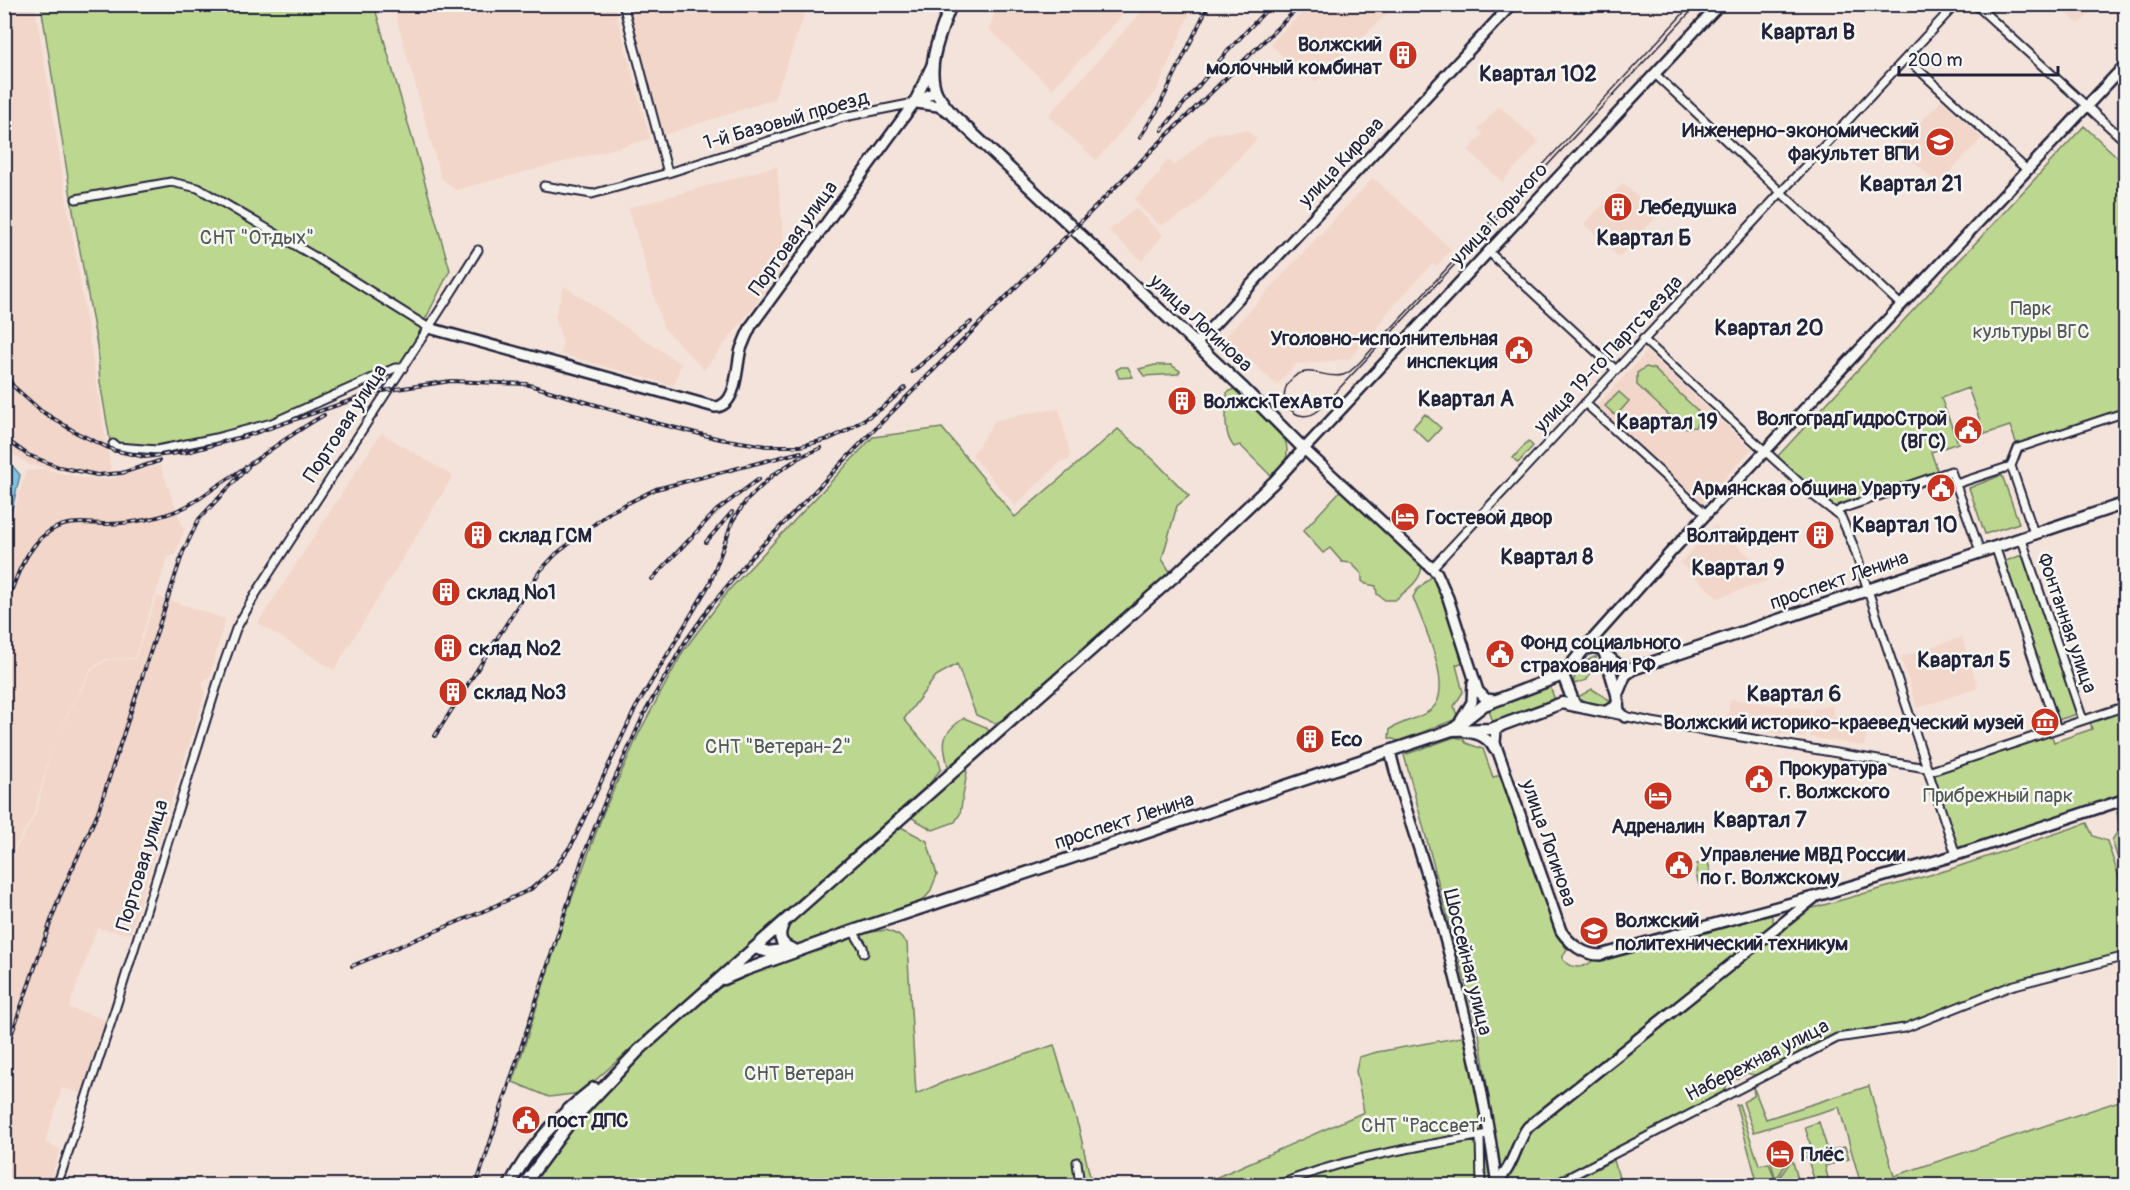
<svg xmlns="http://www.w3.org/2000/svg" width="2130" height="1190" viewBox="0 0 2130 1190" font-family="Pangolin,sans-serif">
<rect width="100%" height="100%" fill="#f4e3da"/>
<filter id="ink" filterUnits="userSpaceOnUse"><feTurbulence type="fractalNoise" baseFrequency=".0167" numOctaves="2"/><feDisplacementMap in="SourceGraphic" scale="12" xChannelSelector="R" yChannelSelector="G"/><feConvolveMatrix kernelMatrix="1 2 1 2 8 2 1 2 1" color-interpolation-filters="sRGB"/></filter>
<g filter="url(#ink)">
<path fill="#f2d6c9" d="M5,4L35,5L111,472L77,473L30,465L5,449Z
M1311,4H1396V5L1316,82L1301,70L1302,63L1297,59L1289,66L1281,58L1283,56L1270,44Z
M393,5H614L650,139L456,190L441,178Z
M627,5V4L808,5L774,99L664,135Z
M997,5V4L1132,5L1052,89L989,29Z
M1148,5H1193L1156,92L1096,160L1048,116Z
M2058,5H2097L2079,24Z
M1942,100L1982,138L1938,184L1897,146Z
M1499,106L1539,142L1502,182L1468,150L1483,134L1478,129Z
M1247,130L1257,139L1190,210L1160,226L1140,207L1135,199L1160,173L1161,168L1168,160L1175,165L1211,134Z
M777,166L786,265L704,370L663,327L629,208Z
M1373,178L1451,249L1436,267L1432,264L1387,313L1376,330L1378,332L1368,343L1366,341L1349,359L1296,364L1277,385L1225,337Z
M1623,183L1658,215L1619,257L1584,224Z
M1135,208L1163,235L1142,261L1109,231Z
M564,286L681,364L674,386L561,354L563,342L555,316Z
M1647,352L1752,449L1700,505L1596,406Z
M1059,409L1070,454L1069,460L1061,461L1015,506L972,455L995,421L1021,414Z
M381,433L453,476L334,670L258,623Z
M160,465L184,530L175,555L168,557L134,658L106,659L91,668L55,738L92,670L107,660L135,659L157,596L225,619L210,676L202,682L205,693L130,934L97,928L69,1008L107,1020L82,1093L62,1088L45,1142L60,1149L49,1185H5V867L36,814L52,744L34,814L5,864V542L26,471L44,469L83,478L111,479Z
M1715,525L1763,569L1767,581L1718,598L1680,563Z
M1962,637L1978,688L1917,708L1901,657Z
M1730,699L1810,709L1805,738L1769,732V729L1762,728V730L1727,724Z
M1832,705L1834,716L1869,724L1864,746L1810,737L1813,709Z"/>
<path fill="#bcd78f" stroke="#6f7c65" stroke-width="1.5" d="M41,5H374L450,270L400,370L269,428L162,454L112,452L100,382L97,345L75,223Z
M2084,126L2125,164V408L2017,445L2010,426L1985,434L1968,388L1941,398L1958,443L1931,452L1938,472L1832,509L1777,457Z
M1155,365H1171L1180,371L1178,374L1144,376L1139,369Z
M1121,367H1128L1133,377L1119,378L1116,370Z
M1646,367L1654,369L1699,412V420L1695,427L1683,428L1637,385V373Z
M1235,388L1285,440C1290,453 1286,471 1270,475L1240,445L1234,447C1222,433 1227,410 1227,393Z
M1619,392L1629,401L1616,416L1605,406Z
M1425,414L1441,428L1428,442L1413,427Z
M942,428L1015,517L1118,429L1154,460L1189,496L1177,506L1162,559L1169,570V576L1001,721L994,723L976,715L957,664L936,676L904,719L939,760L941,769L929,784L581,1093L549,1097L513,1082L565,917L604,811L640,731L684,650L729,590L873,437Z
M1528,441L1533,446L1518,463L1513,458Z
M2002,475L2019,523L1985,534L1969,488Z
M1341,490L1421,563C1425,578 1406,591 1395,600H1385L1377,594L1376,586L1366,584L1362,581V574L1351,563L1342,562L1330,548L1323,553L1303,531Z
M2022,555L2077,714L2058,720L2003,562Z
M1432,576L1438,581L1463,656V662L1456,665L1463,692L1454,706L1457,716L1454,720L1399,741L1389,738L1390,729C1402,722 1417,719 1429,711C1458,693 1422,623 1413,597L1417,590Z
M1597,656L1587,680L1574,684C1572,672 1585,660 1597,656Z
M1550,686L1556,703L1495,724L1493,723L1489,710L1491,706Z
M1592,689L1611,701L1607,705H1600L1580,701L1578,697Z
M2125,709V795L1961,851L1955,847L1933,779L1936,774L2051,734L2054,742L2092,729L2090,721Z
M964,718L986,727L989,731L950,766H948C941,740 942,733 964,718Z
M1455,737L1463,739L1466,743L1483,749L1493,777L1502,775L1557,936L1567,949L1563,956V960C1575,971 1585,968 1596,958L1770,912L1774,923L1525,1125L1505,1168L1500,1169L1479,1034L1404,755Z
M964,769L967,772L960,814L955,822L933,830L912,818L911,815Z
M2125,809H2126L2125,882L2112,840L2120,828L2117,812Z
M2087,823L2093,836L2107,841L2125,895V953L2016,982L1906,1026L1842,1033L1757,1076L1747,1073L1727,1084L1724,1093L1547,1185L1505,1186L1520,1146L1527,1133L1799,912L1951,869Z
M899,826L927,841L937,875L930,892L921,903L795,945L785,941L786,925Z
M1707,860L1710,869L1706,883L1699,885L1696,874L1697,864Z
M886,930L898,935L907,943L916,1094L949,1080L1054,1045L1079,1129L1092,1185L528,1186L557,1145L631,1063L712,992L749,972L865,933Z
M1467,1036L1495,1185L1197,1186L1364,1112L1356,1071L1359,1057L1377,1052Z
M1753,1086L1766,1119L1869,1086L1894,1176L2125,1099V1185H2042V1181L2024,1186L1860,1185H1861L1839,1107L1754,1132L1743,1102L1754,1096Z
M1739,1104L1759,1165L1769,1163L1774,1177L1771,1179L1773,1185H1758L1736,1105Z
M1819,1122L1828,1151L1845,1147L1849,1159L1825,1166L1829,1182L1816,1185L1807,1157L1804,1158L1803,1153L1812,1150L1805,1127Z
M1791,1155L1779,1175L1775,1177L1771,1162Z
M1792,1159L1800,1185C1791,1186 1782,1187 1779,1178Z
M1614,1160L1621,1185H1564Z"/>
<path fill="#80c3e1" stroke="#5a839f" stroke-width="1.5" d="M5,457L20,475L5,540Z"/>
<g fill="none" stroke-linecap="round" stroke-linejoin="round">
<g stroke="#22223b" stroke-width="11">
<path id="street" d="M623,4L668,173
M1975,4L2126,142
M1906,58L2027,170
M1655,74L1901,305
M544,186L592,194L668,173L844,117L914,103
M76,199L171,182L198,188L317,258L429,328
M1489,252L1616,370
M1643,339L1815,497L1841,517L1853,545L1956,855
M1585,403L1706,514
M113,444L117,447L157,450L216,438L272,423L395,368H403
M2011,466L2018,448L2126,412
M2011,466L2034,533
M1956,484L2011,466
M1836,513L1841,509L1951,471L1980,551
M2021,537L2083,720
M1995,546L2057,729
M1432,568L1956,4
M1605,712L1652,722L1926,768L1931,771L2126,706
M853,931L863,947L864,953
M1480,1136L1481,1186
M1077,1162L1080,1186
M57,1186L113,1016L223,666L236,629L255,595L451,293L478,250
M1276,1186C1345,1157 1417,1147 1488,1134
M1552,1186L1837,1038L1905,1028L2011,986L2126,956"/>
</g>
<g stroke="#22223b" stroke-width="14">
<path id="secondary" d="M915,101L932,65
M917,103L938,106L949,112
M429,328L715,407C738,406 736,366 741,349C744,341 747,334 751,326L914,103L936,91
M1196,344L1512,4
M1584,649L1670,553L2126,64
M1495,700L1486,699L1478,691L1448,598L1437,573L1304,449L1720,4
M1618,703L1619,711L1625,717
M1461,720L1472,702L1473,683
M1502,725L1496,730L1495,743L1561,931C1570,944 1584,955 1600,955L1817,896L1956,855L2126,799
M1466,732C1477,733 1489,738 1494,749
M1390,751C1401,799 1419,845 1432,891C1459,987 1484,1086 1497,1186
M1496,1180C1511,1175 1517,1140 1528,1127L1814,898"/>
</g>
<g stroke="#22223b" stroke-width="15">
<path id="primary" d="M1605,654L1619,666L1633,669
M1563,675L1575,706
M1618,692L1625,675L1633,669L2126,503
M784,922C778,934 778,945 793,949
M754,948L769,952L789,949
M724,979L745,970L853,931L1452,730L1491,729L1562,703L1605,712L1614,708L1618,703L1617,694L1605,654L1602,649L1594,647L1584,649L1563,675L1484,705L1452,730
M509,1186C530,1146 559,1115 594,1088
M523,1186L568,1125L639,1050L1178,573L1274,482L1304,449L1244,389L953,115C947,108 940,100 936,92C925,64 942,30 951,4"/>
</g>
<use href="#street" stroke="#f6f6f2" stroke-width="7"/>
<use href="#secondary" stroke="#f6f6f2" stroke-width="9"/>
<use href="#primary" stroke="#f6f6f2" stroke-width="10"/>
<path stroke="#22223b" stroke-width="1.5" d="M1692,4L1361,361C1356,366 1350,373 1343,375C1326,380 1310,364 1294,377C1270,396 1296,429 1319,410L1698,4"/>
<g stroke="#22223b" stroke-width="4">
<path id="rail" d="M1162,130L1225,54L1272,4
M1140,137L1158,109L1209,4
M4,370L13,386L41,411L77,433L113,450L145,457L187,452L246,436L376,392L451,381L526,384L656,423L720,439L767,446H800L829,439L846,431L882,408L905,388
M912,372L971,322
M4,438L28,455L59,467L97,475L122,473L159,461
M706,542L732,512
M652,579L717,510L759,479
M4,613C13,585 24,548 50,531C68,519 88,524 108,524C134,523 159,519 183,508C194,503 204,495 214,488C251,465 285,437 324,415
M435,736L540,571L556,554L610,512L656,489L801,452
M352,966L486,910L531,889L555,868L572,844L635,709L710,583L733,520L746,501L773,475L802,456L821,448
M4,1056L59,898L98,812L183,552L199,519L248,467
M476,1186L582,860L608,794L644,714L685,642L710,607L752,556L870,434L1151,151L1302,4"/>
</g>
<use href="#rail" stroke="#f6f6f2" stroke-width="1.5" stroke-dasharray="4.5" stroke-linecap="butt"/>
</g>
</g>
<defs>
<g id="building-disc" transform="scale(1.5)"><circle r="9.5" fill="#c8321e" stroke="#f6f6f2"/><path d="M-4-6H4V6H1V3H-1V6H-4ZM-2.5-4.3h1.7v1.8h-1.7ZM.8-4.3h1.7v1.8H.8ZM-2.5-1h1.7V.8h-1.7ZM.8-1h1.7V.8H.8Z" fill="#fff"/></g>
<g id="university-disc" transform="scale(1.5)"><circle r="9.5" fill="#c8321e" stroke="#f6f6f2"/><path d="M0-5L7-2L0 1L-7-2ZM-4 1L0 2.5L4 1V4Q0 6-4 4Z" fill="#fff"/></g>
<g id="civic-disc" transform="scale(1.5)"><circle r="9.5" fill="#c8321e" stroke="#f6f6f2"/><path d="M-.6-6.5H3V-4.5H.6V-3L4-1V1h2V6H-6V1h2V-1L-.6-3ZM-1.2 2.5V6h2.4V2.5Z" fill="#fff"/></g>
<g id="hotel-disc" transform="scale(1.5)"><circle r="9.5" fill="#c8321e" stroke="#f6f6f2"/><path d="M-6-4.5h1.5V1H6V5H4.5V3h-9V5H-6ZM-4 0a1.8 1.8 0 1 1 3.6 0ZM.5 0V-2.5h3Q6-2.5 6 0Z" fill="#fff"/></g>
<g id="museum-disc" transform="scale(1.5)"><circle r="9.5" fill="#c8321e" stroke="#f6f6f2"/><path d="M0-6L6-3V-2H-6V-3ZM-5-1h2V3h-2ZM-1-1h2V3h-2ZM3-1h2V3H3ZM-6 4H6V6H-6Z" fill="#fff"/></g>
</defs>
<g fill-rule="evenodd">
<use href="#building-disc" x="1403" y="55"/>
<use href="#university-disc" x="1940" y="142"/>
<use href="#building-disc" x="1618" y="207"/>
<use href="#civic-disc" x="1519" y="350"/>
<use href="#building-disc" x="1182" y="401"/>
<use href="#civic-disc" x="1968" y="430"/>
<use href="#civic-disc" x="1941" y="488"/>
<use href="#hotel-disc" x="1405" y="517"/>
<use href="#building-disc" x="478" y="535"/>
<use href="#building-disc" x="1820" y="535"/>
<use href="#building-disc" x="446" y="592"/>
<use href="#building-disc" x="448" y="648"/>
<use href="#civic-disc" x="1500" y="654"/>
<use href="#building-disc" x="453" y="692"/>
<use href="#museum-disc" x="2045" y="722"/>
<use href="#building-disc" x="1310" y="739"/>
<use href="#civic-disc" x="1759" y="779"/>
<use href="#hotel-disc" x="1658" y="796"/>
<use href="#civic-disc" x="1679" y="865"/>
<use href="#university-disc" x="1594" y="931"/>
<use href="#civic-disc" x="526" y="1120"/>
<use href="#hotel-disc" x="1780" y="1154"/>
</g>
<g text-anchor="middle" dominant-baseline="central" stroke-width="5" stroke-linejoin="round" paint-order="stroke">
<g font-size="20" font-weight="bold" fill="#22223b" stroke="#f6f6f2" text-anchor="start">
<text x="1382" y="44" text-anchor="end">Волжский<tspan x="1382" dy="23">молочный комбинат</tspan></text>
<text x="1919" y="130" text-anchor="end">Инженерно-экономический<tspan x="1919" dy="23">факультет ВПИ</tspan></text>
<text x="1639" y="207">Лебедушка</text>
<text x="1498" y="338" text-anchor="end">Уголовно-исполнительная<tspan x="1498" dy="23">инспекция</tspan></text>
<text x="1203" y="401">ВолжскТехАвто</text>
<text x="1947" y="418" text-anchor="end">ВолгоградГидроСтрой<tspan x="1947" dy="23">(ВГС)</tspan></text>
<text x="1920" y="488" text-anchor="end">Армянская община Урарту</text>
<text x="1426" y="517">Гостевой двор</text>
<text x="499" y="535">склад ГСМ</text>
<text x="1799" y="535" text-anchor="end">Волтайрдент</text>
<text x="467" y="592">склад №1</text>
<text x="1521" y="642">Фонд социального<tspan x="1521" dy="23">страхования РФ</tspan></text>
<text x="469" y="648">склад №2</text>
<text x="474" y="692">склад №3</text>
<text x="2024" y="722" text-anchor="end">Волжский историко-краеведческий музей</text>
<text x="1331" y="739">Eco</text>
<text x="1780" y="768">Прокуратура<tspan x="1780" dy="23">г. Волжского</tspan></text>
<text x="1658" y="826" text-anchor="middle">Адреналин</text>
<text x="1700" y="854">Управление МВД России<tspan x="1700" dy="23">по г. Волжскому</tspan></text>
<text x="1615" y="920">Волжский<tspan x="1615" dy="23">политехнический техникум</tspan></text>
<text x="547" y="1120">пост ДПС</text>
<text x="1801" y="1154">Плёс</text>
</g>
<g font-size="20" fill="#22223b" stroke="#f6f6f2">
<text transform="translate(786 120) rotate(-16)">1-й Базовый проезд</text>
<text transform="translate(1341 162) rotate(-47)">улица Кирова</text>
<text transform="translate(1499 214) rotate(-47)">улица Горького</text>
<text transform="translate(793 238) rotate(-54)">Портовая улица</text>
<text transform="translate(1201 323) rotate(43)">улица Логинова</text>
<text transform="translate(1608 354) rotate(-47)">улица 19-го Партсъезда</text>
<text transform="translate(345 423) rotate(-57)">Портовая улица</text>
<text transform="translate(1839 580) rotate(-19)">проспект Ленина</text>
<text transform="translate(2067 623) rotate(71)">Фонтанная улица</text>
<text transform="translate(1124 821) rotate(-18)">проспект Ленина</text>
<text transform="translate(1549 843) rotate(71)">улица Логинова</text>
<text transform="translate(142 865) rotate(-73)">Портовая улица</text>
<text transform="translate(1468 962) rotate(76)">Шоссейная улица</text>
<text transform="translate(1757 1060) rotate(-27)">Набережная улица</text>
</g>
<g font-size="20" fill="#505854" stroke="#f6f6f2">
<text x="257" y="237">СНТ "Отдых"</text>
<text x="2031" y="308">Парк<tspan x="2031" dy="23">культуры ВГС</tspan></text>
<text x="778" y="746">СНТ "Ветеран-2"</text>
<text x="1998" y="795">Прибрежный парк</text>
<text x="799" y="1073">СНТ Ветеран</text>
<text x="1424" y="1125">СНТ "Рассвет"</text>
</g>
<g font-size="22" font-weight="bold" fill="#22223b" stroke="#f6f6f2">
<text x="1808" y="32">Квартал В</text>
<text x="1538" y="74">Квартал 102</text>
<text x="1911" y="184">Квартал 21</text>
<text x="1644" y="238">Квартал Б</text>
<text x="1769" y="328">Квартал 20</text>
<text x="1466" y="399">Квартал А</text>
<text x="1667" y="422">Квартал 19</text>
<text x="1905" y="525">Квартал 10</text>
<text x="1547" y="557">Квартал 8</text>
<text x="1738" y="568">Квартал 9</text>
<text x="1964" y="660">Квартал 5</text>
<text x="1794" y="694">Квартал 6</text>
<text x="1760" y="820">Квартал 7</text>
</g>
</g>
<rect width="2130" height="1190" fill="none" stroke="#f6f6f2" stroke-width="24"/>
<rect x="12" y="12" width="2106" height="1166" fill="none" stroke="#22223b" stroke-width="2" filter="url(#ink)"/>
<path d="M1899 66v9h159v-9" fill="none" stroke="#22223b" stroke-width="3"/>
<text x="1908" y="66" font-size="18" fill="#22223b" stroke="#f6f6f2" stroke-width="4.5" paint-order="stroke">200 m</text>
</svg>
